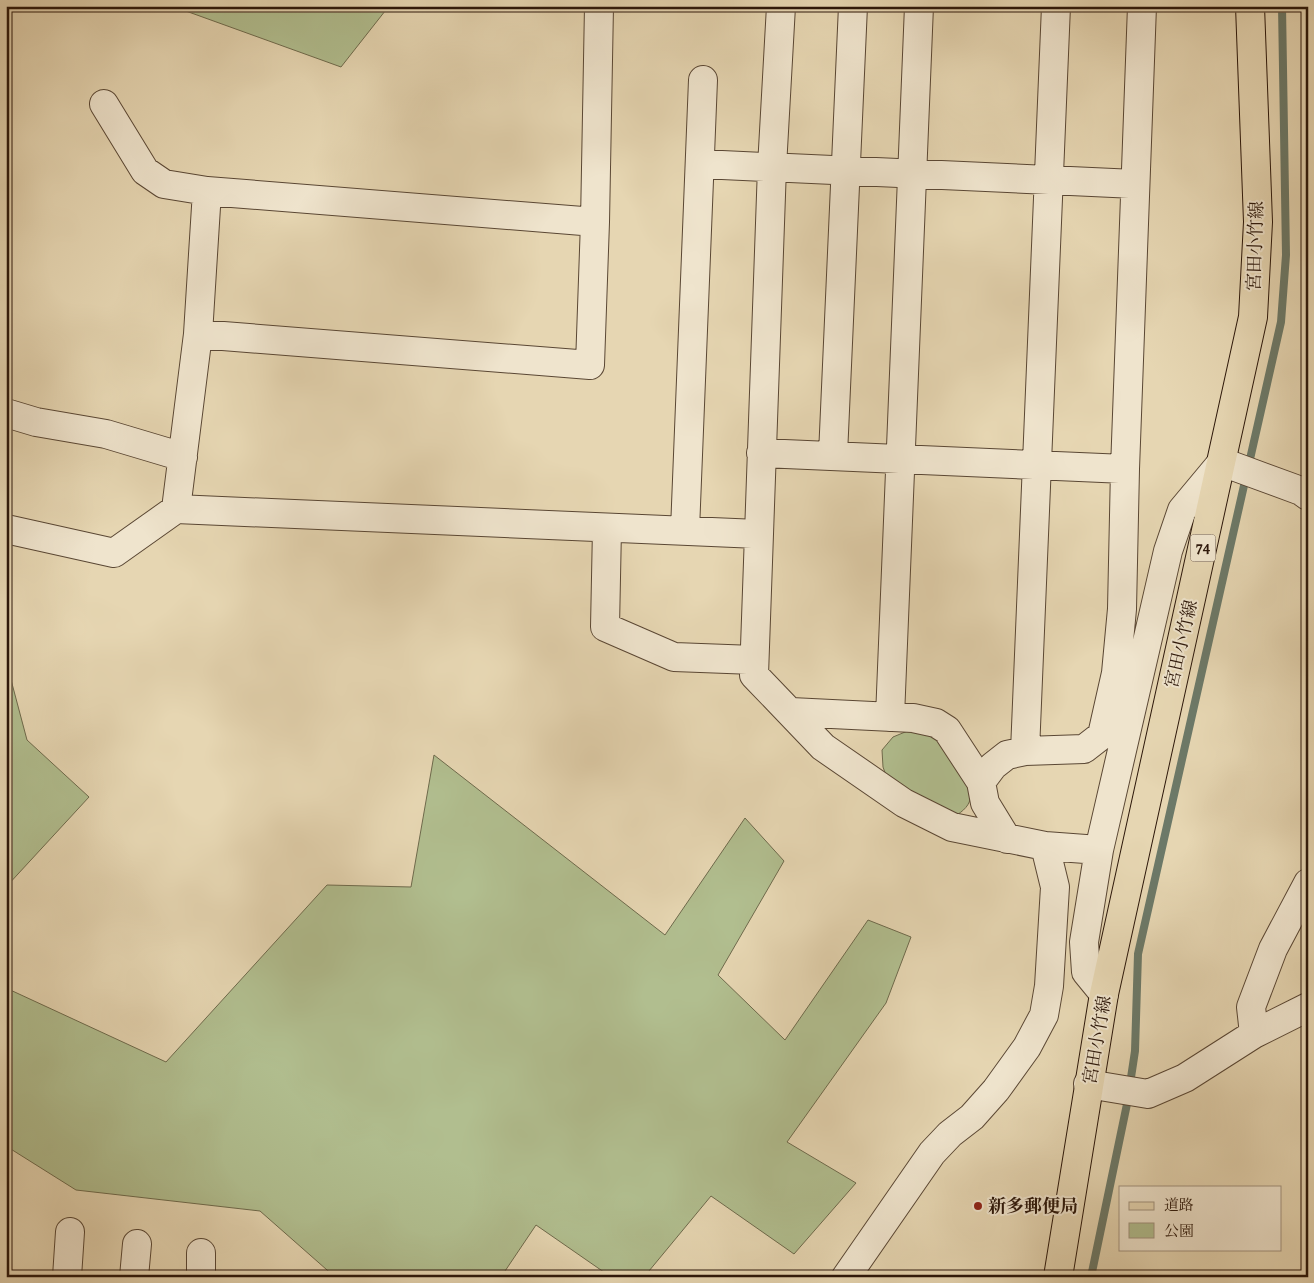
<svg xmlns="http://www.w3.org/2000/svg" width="1314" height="1283" viewBox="0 0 1314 1283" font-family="Alegreya,'Noto Serif JP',serif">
<rect width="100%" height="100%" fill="#e6d6b2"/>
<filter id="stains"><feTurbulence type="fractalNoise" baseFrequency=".004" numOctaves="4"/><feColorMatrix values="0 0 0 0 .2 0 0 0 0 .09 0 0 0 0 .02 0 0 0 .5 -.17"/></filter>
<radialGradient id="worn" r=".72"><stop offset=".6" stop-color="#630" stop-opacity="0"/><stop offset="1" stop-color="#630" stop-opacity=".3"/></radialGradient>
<path fill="#b1be8f" stroke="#6e6a4c" d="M172,6H389L341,67Z
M6,661L27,740L89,797L6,887Z
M910,730L935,736L971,791C971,803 967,808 957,815L947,814L887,778L883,767L882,750L893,737Z
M434,755L665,935L745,818L784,861L718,975L785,1040L868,920L911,937L886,1003L787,1142L856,1183L794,1254L711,1196L644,1277H611L536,1225L501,1277H335L260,1211L76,1190L6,1146V988L166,1062L327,885L411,887Z"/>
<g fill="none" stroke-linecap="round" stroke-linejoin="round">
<path stroke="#6c7968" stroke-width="8" d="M1091,1277L1127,1104L1135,1051L1138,954L1281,322L1286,255L1282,6"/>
<g stroke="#5a4734" stroke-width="30">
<path id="minor" d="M781,6L772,167L754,675L823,747L904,803L952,827L1045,846L1099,850
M104,104L145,171L164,184L207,191
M701,164L1135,184
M198,334L590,365L595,222
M6,413L36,422L106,434L183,457
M761,453L1125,469
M833,455L853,6
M176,509L198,334L207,191L595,222L599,6
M607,528L605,627L674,657L754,660
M6,529L114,553L176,509L758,534
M685,530L703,80
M791,712L913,718L936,723L947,730L981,782L985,803L1007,839
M890,717L919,6
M1025,751L1056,6
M981,782L993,766L1007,755L1025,751L1084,749L1102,735L1116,673L1122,609L1125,469L1142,6
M1104,994L1086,972L1084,942L1099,850L1168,551L1182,510L1222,462L1301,491L1308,496
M1254,1034L1251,1007L1273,949L1308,883
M1088,1084L1148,1094L1185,1078L1254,1034L1308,1007
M67,1277L70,1232
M134,1277L137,1244
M201,1277V1253
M846,1277L932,1153L950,1134L972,1117L996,1090L1027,1047L1044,1015L1049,986L1055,887L1045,846"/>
</g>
<g stroke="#2c170a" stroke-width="30">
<path id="major" d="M1058,1277L1104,994L1253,317L1258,222L1250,6"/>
</g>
<use href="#minor" stroke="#efe4cd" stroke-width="28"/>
<use href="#major" stroke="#e6d6b2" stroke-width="28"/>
</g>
<circle fill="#8f2418" stroke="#efe4cd" stroke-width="2" cx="978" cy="1206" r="5"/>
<g text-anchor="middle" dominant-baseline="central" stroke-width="4" stroke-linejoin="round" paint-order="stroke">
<rect fill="#efe4cd" stroke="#665444" stroke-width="1" x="1190.5" y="534.5" width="25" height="27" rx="4"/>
<g font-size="16" font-weight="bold" fill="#2c170a">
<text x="1203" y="548">74</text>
</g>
<g font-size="18" fill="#2c170a" stroke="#efe4cd">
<text transform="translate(1255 246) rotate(-88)">宮田小竹線</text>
<text transform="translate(1181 644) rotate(-77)">宮田小竹線</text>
<text transform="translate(1097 1040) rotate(-80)">宮田小竹線</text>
</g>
<g font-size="18" font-weight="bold" fill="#2c170a" stroke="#efe4cd" text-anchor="start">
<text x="988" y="1206">新多郵便局</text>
</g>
</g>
<rect width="1314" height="1283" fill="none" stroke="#e6d6b2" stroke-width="25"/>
<rect x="8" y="8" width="1299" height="1268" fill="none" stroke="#2c170a" stroke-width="2.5"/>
<rect x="12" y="12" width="1289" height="1258" fill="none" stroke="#2c170a"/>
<rect x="1119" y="1186" width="162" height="65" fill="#efe4cd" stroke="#a1927f"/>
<rect x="1129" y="1202" width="25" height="8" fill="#e6d6b2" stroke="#a1927f"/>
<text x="1164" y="1210" font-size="15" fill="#2c170a">道路</text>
<rect x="1129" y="1223" width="25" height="15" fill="#b1be8f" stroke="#a1927f"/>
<text x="1164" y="1236" font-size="15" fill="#2c170a">公園</text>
<rect width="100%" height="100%" filter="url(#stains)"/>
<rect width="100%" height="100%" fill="url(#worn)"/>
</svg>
